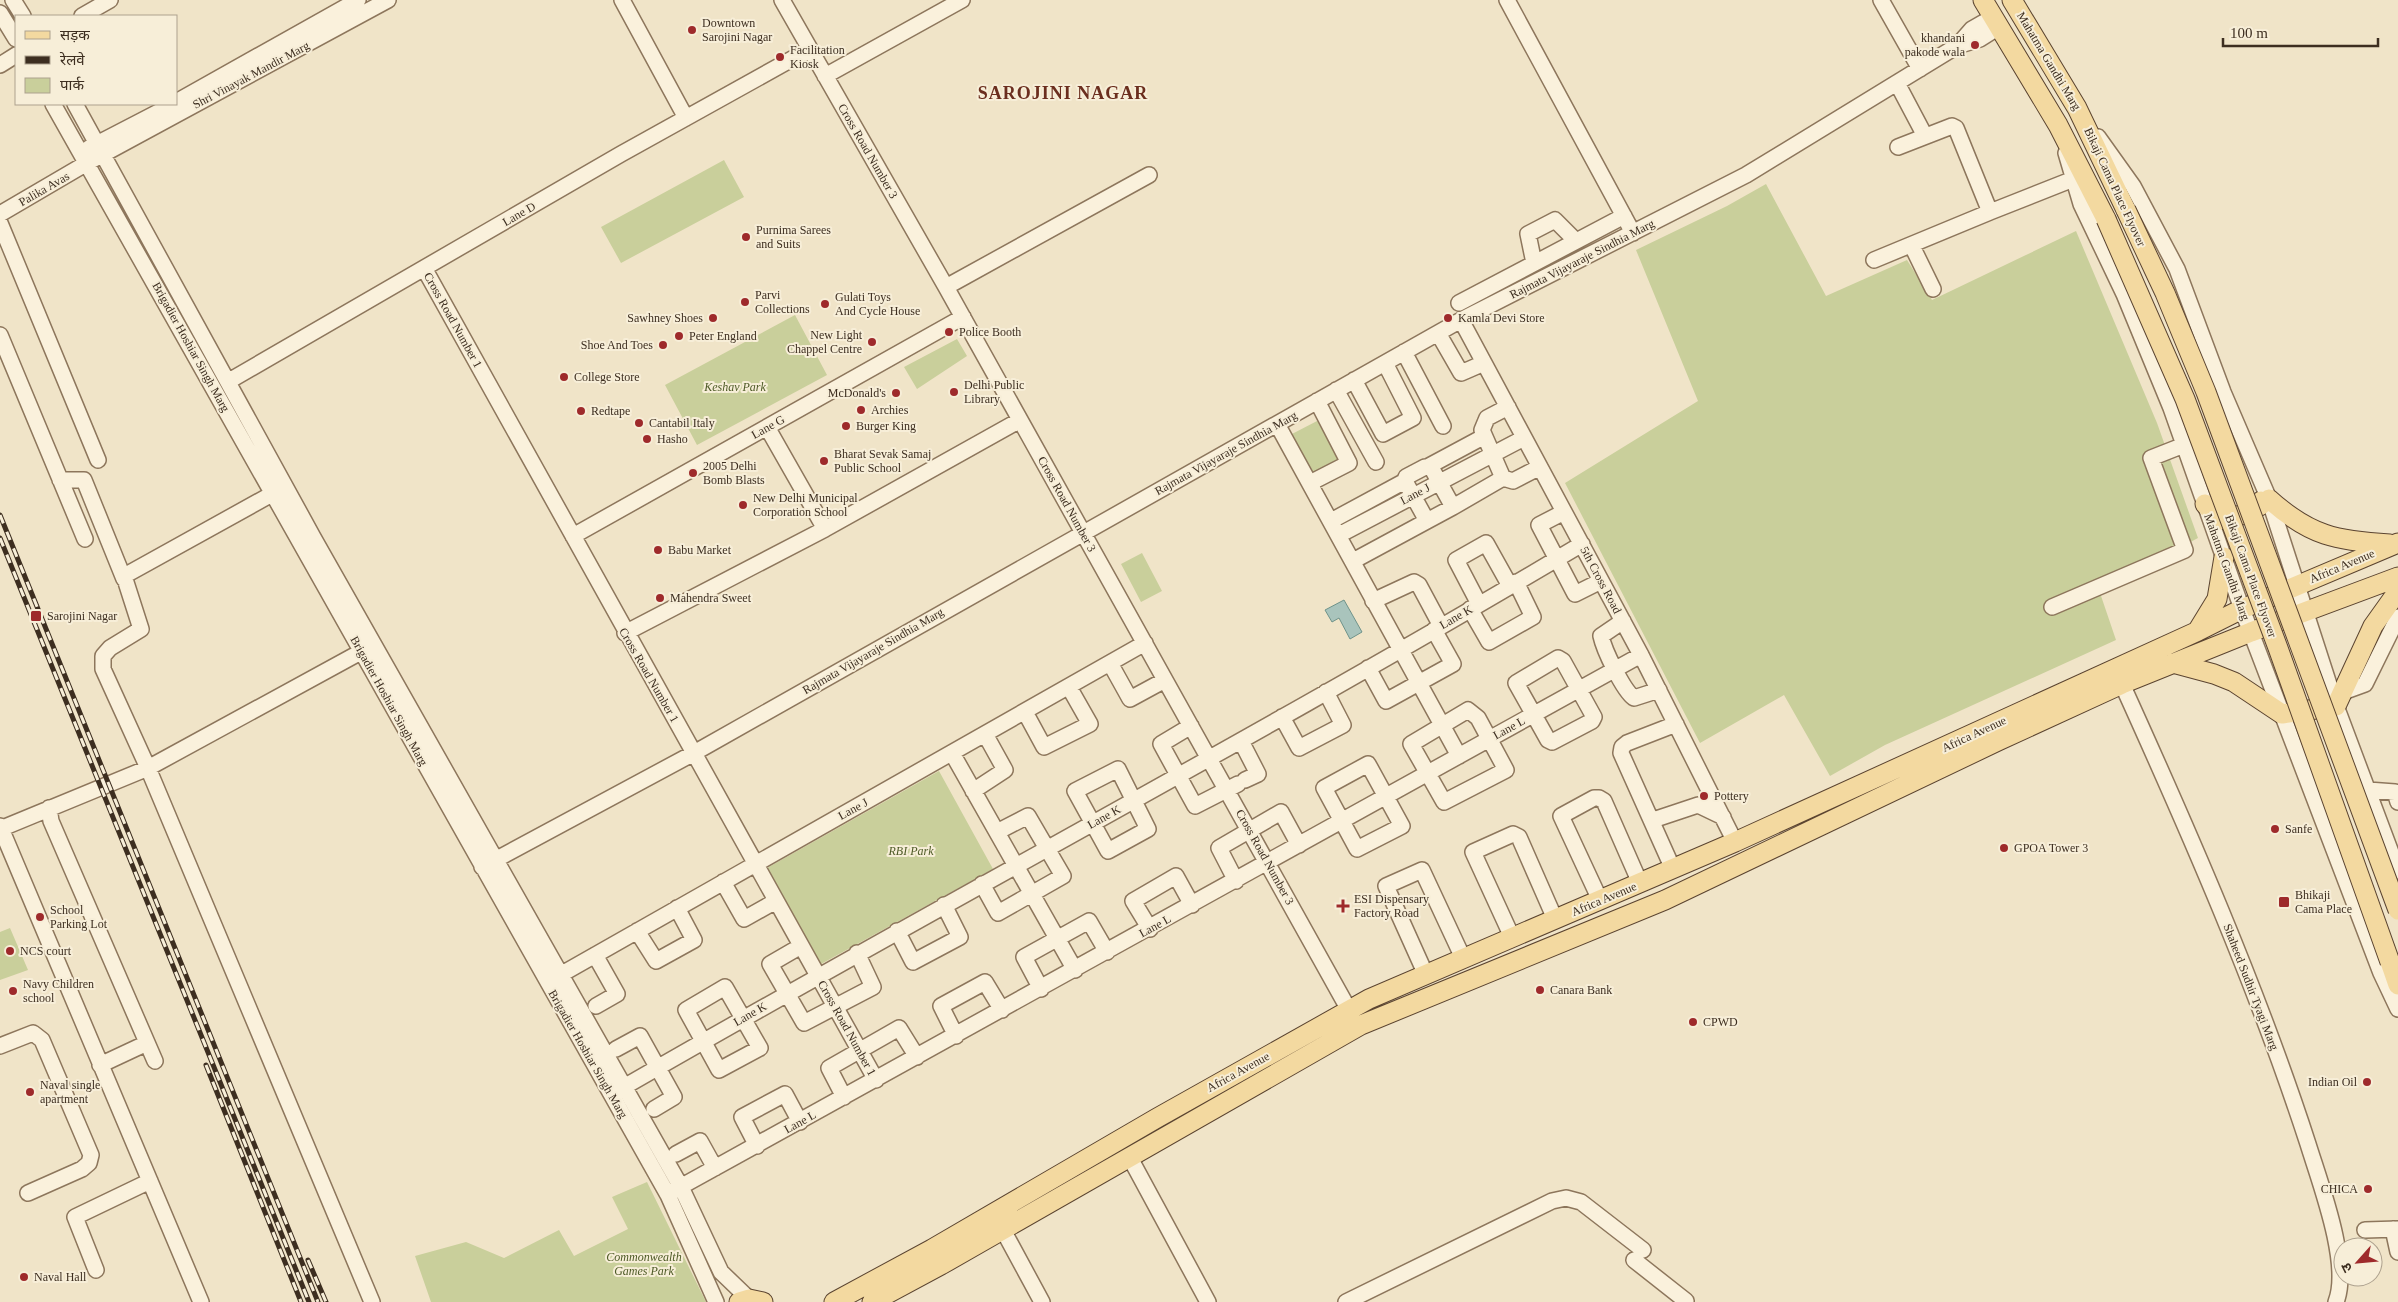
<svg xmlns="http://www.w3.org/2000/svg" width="2398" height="1302" viewBox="0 0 2398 1302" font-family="'Times New Roman','Noto Sans Devanagari',serif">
<rect width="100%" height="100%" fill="#f0e4c8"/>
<path fill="#c9cf9b" d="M724,160L744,197L621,263L601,227Z
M1766,184L1826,296L1907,260L1932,300L2076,231L2157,423L2198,538L2099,590L2116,640L1885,745L1830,776L1784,695L1700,743L1565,483L1698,401L1636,250L1727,206Z
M795,315L827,375L697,445L665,385Z
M957,339L967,356L917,389L904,367Z
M1319,420L1341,461L1312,477L1290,435Z
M1142,553L1162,591L1141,602L1121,564Z
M939,771L993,869L821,964L767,868Z
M10,928L28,970L0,980V932Z
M647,1182L706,1302H431L415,1256L466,1242L504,1258L559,1230L574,1256L628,1229L612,1197Z"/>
<path fill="#a9c4bc" stroke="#6f938a" d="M1344,600L1362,632L1350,639L1339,618L1332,622L1325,610Z"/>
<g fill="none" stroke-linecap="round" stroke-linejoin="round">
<g stroke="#8d765c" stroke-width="18">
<path id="minor" d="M13,0L23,16
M622,0L686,118
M782,0L946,287L1349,1010
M1507,0L1633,233
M1881,0L1920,69
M0,13L16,39
M82,16L110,0
M1958,45L1972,29L1993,17
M0,65L16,55
M825,76L962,0
M1897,83L1925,136
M176,102L358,0
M53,104L668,1195L716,1302
M75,104L313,537L681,1187L721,1272L749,1299
M2098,137L2133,186L2177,269L2223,392L2269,499L2336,706L2398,871
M1898,147L1952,126L1956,128L1990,212L2081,176
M89,148L174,104
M2066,153L2081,204L2124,294L2171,408L2242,609L2381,973L2398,1009
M0,214L87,163L388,0
M0,223L98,460
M1912,246L1933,289
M1874,260L1990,212
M1534,263L1528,234L1555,220L1576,241
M424,268L876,1080
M946,287L1149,175
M1459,303L1624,216
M1461,320L1641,655L1735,842
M1438,333L1461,373L1484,363
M0,335L85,539
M1404,352L1443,426
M1354,380L1383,434L1413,418L1385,363
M229,381L621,154L810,49
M1336,390L1376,462
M1508,407L1487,418L1482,430L1503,478L1513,481L1540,467
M1277,424L1459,756
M767,427L825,529L1020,420
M1429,466L1483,437
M60,480H84L124,579
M1310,483L1349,463L1317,401
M281,489L124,576L141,629L110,648L103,656V669L148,768L372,1302
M1564,512L1539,525L1575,594L1601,581
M1331,521L1405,481
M1427,521L1453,507
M1339,535L1524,438
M573,536L963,317
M1353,561L1427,521L1405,481L1406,477L1425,467H1431L1453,507L1503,478
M1373,601L1414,582L1419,585L1441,626
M1479,604L1456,560L1486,543L1510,586
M2052,607L2185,550L2151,458L2184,445
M1470,609L1489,642L1533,617L1516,582
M1623,621L1601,636C1604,650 1623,690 1634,698L1659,690
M625,633L825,529
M1558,658L1563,661L1594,717L1592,721L1552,742L1548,740L1516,683Z
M1110,663L1130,699L1165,680
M1368,668L1386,701L1453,664L1434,630
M2122,684C2190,834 2257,987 2308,1144C2320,1183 2351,1264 2336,1302
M2343,692L2365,684L2398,617
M1468,710L1478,718L1506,770L1444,802L1411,744Z
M1025,712L1044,747L1090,724L1069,687
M1282,717L1299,748L1343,725L1326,692
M1191,726L1161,744L1195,806L1238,784
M1241,741L1258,774L1245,780
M952,753L1075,970
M1368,764L1402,826L1357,849L1324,788Z
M1118,769L1148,829L1108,851L1075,791Z
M2368,790L2395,792L2398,802
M973,791L1005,770L985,734
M49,808L51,821L155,1061
M1653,820L1698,805L1723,817
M0,826L201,1302
M0,829L148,768L368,648
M482,867L694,753L1461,320L1746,175L1957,46L1980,39L1999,27
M1673,869L1621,753L1622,747L1627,743L1676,724
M1236,881L1219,848L1281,812L1299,845
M723,882L744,919L776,901
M982,884L998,913L1063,876L1028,816L997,832
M1600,900L1561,816L1594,798H1599L1604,801L1640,883
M1150,929L1133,901L1176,876L1192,905
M637,931L656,961L694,940L677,908
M897,931L913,962L960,937L944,905
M1512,937L1473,852L1513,834L1519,837L1555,919
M801,946L770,964L804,1023L873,987L857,953
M595,955L617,994L596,1006
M560,975L1145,643
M1426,975L1386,886L1422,870L1463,958
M725,987L760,1048L719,1070L686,1010Z
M1041,989L1024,957L1089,921L1107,952
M956,1036L941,1006L985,982L1002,1010
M0,1046L33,1033L42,1040L91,1155L89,1163L82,1169L28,1193
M616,1049L640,1036L674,1097L654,1109
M100,1065L147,1043
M617,1091C937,906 1265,733 1582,544
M844,1097L829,1068L899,1028L917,1057
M757,1146L742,1117L785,1094L800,1122
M676,1154L700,1141L715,1168
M1129,1156L1208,1302
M673,1191L1641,655
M2393,1229L2398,1252
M1003,1230L1042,1302
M2365,1230L2398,1229
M1634,1260L1686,1301
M96,1270L75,1217L150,1181
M1346,1302L1552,1201L1566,1198L1581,1202L1643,1250"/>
</g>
<g stroke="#5b4430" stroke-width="21">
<path id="major" d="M1983,0L2058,125L2106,219
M2012,0L2077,108L2126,210
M2269,499C2310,536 2337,541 2390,544
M2205,504L2219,520L2246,514L2261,505V501
M2198,630L2217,599L2224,557
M2173,663L2214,674L2234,682L2282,714L2336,706L2373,626L2398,591
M2390,962L2398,985
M739,1302L749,1299L763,1302
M834,1302L932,1249L1157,1118L1369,999L1735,842L2198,631L2242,609L2398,543
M872,1302L941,1265L1361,1025L1665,900L1998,741L2122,684L2251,632L2398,577"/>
</g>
<use href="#minor" stroke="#faf1dc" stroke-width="15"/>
<use href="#major" stroke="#f3d9a0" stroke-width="19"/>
<g stroke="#3d2e20" stroke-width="5">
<path id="rail" d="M0,515L318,1302
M0,538L309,1302
M206,1065L301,1302
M308,1260L326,1302"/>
</g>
<use href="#rail" stroke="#f7eed8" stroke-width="3" stroke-dasharray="9" stroke-linecap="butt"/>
<g stroke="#5b4430" stroke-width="21" stroke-linecap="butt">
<path id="major-bridge" d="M2126,210L2165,293L2206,392L2398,910
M2106,219L2185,399L2278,648L2390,962"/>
</g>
<use href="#major-bridge" stroke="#f3d9a0" stroke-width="19"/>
</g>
<g fill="#9e2a2b" stroke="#f7eed8" stroke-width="2">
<circle cx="692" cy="30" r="5"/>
<circle cx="1975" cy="45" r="5"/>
<circle cx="780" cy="57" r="5"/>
<circle cx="746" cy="237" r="5"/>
<circle cx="745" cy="302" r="5"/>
<circle cx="825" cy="304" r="5"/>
<circle cx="713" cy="318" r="5"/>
<circle cx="1448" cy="318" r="5"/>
<circle cx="949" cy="332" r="5"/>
<circle cx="679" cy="336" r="5"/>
<circle cx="872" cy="342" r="5"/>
<circle cx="663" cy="345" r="5"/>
<circle cx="564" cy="377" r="5"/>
<circle cx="954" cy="392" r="5"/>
<circle cx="896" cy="393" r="5"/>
<circle cx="861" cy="410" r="5"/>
<circle cx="581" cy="411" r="5"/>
<circle cx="639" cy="423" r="5"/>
<circle cx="846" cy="426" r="5"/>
<circle cx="647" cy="439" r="5"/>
<circle cx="824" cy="461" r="5"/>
<circle cx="693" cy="473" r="5"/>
<circle cx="743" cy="505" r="5"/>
<circle cx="658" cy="550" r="5"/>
<circle cx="660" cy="598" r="5"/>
<rect x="30" y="610" width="12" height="12" rx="2.5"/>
<circle cx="1704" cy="796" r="5"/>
<circle cx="2275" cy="829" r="5"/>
<circle cx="2004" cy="848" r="5"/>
<rect x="2278" y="896" width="12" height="12" rx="2.5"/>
<path d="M1340.5 898.5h5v5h5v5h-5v5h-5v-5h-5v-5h5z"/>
<circle cx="40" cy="917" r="5"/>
<circle cx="10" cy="951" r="5"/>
<circle cx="1540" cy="990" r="5"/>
<circle cx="13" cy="991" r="5"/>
<circle cx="1693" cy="1022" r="5"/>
<circle cx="2367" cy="1082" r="5"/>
<circle cx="30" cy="1092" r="5"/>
<circle cx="2368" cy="1189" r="5"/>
<circle cx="24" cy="1277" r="5"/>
</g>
<g text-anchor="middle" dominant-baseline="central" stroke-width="4" stroke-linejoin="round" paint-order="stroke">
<g font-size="12" fill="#3d2e20" stroke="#f7eed8" text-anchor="start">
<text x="702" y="23">Downtown<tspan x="702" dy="14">Sarojini Nagar</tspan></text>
<text x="1965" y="38" text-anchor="end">khandani<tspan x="1965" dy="14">pakode wala</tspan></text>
<text x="790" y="50">Facilitation<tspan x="790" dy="14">Kiosk</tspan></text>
<text x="756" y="230">Purnima Sarees<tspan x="756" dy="14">and Suits</tspan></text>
<text x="755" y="295">Parvi<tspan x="755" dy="14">Collections</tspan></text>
<text x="835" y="297">Gulati Toys<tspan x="835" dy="14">And Cycle House</tspan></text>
<text x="703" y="318" text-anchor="end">Sawhney Shoes</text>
<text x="1458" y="318">Kamla Devi Store</text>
<text x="959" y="332">Police Booth</text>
<text x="862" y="335" text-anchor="end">New Light<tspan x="862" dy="14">Chappel Centre</tspan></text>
<text x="689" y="336">Peter England</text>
<text x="653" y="345" text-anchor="end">Shoe And Toes</text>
<text x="574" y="377">College Store</text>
<text x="964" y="385">Delhi Public<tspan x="964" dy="14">Library</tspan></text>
<text x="886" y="393" text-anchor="end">McDonald's</text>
<text x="871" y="410">Archies</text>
<text x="591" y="411">Redtape</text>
<text x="649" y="423">Cantabil Italy</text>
<text x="856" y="426">Burger King</text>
<text x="657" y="439">Hasho</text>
<text x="834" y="454">Bharat Sevak Samaj<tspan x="834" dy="14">Public School</tspan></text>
<text x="703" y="466">2005 Delhi<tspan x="703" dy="14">Bomb Blasts</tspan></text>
<text x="753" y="498">New Delhi Municipal<tspan x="753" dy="14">Corporation School</tspan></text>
<text x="668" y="550">Babu Market</text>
<text x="670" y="598">Mahendra Sweet</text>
<text x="47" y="616">Sarojini Nagar</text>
<text x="1714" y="796">Pottery</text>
<text x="2285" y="829">Sanfe</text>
<text x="2014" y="848">GPOA Tower 3</text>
<text x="2295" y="895">Bhikaji<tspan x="2295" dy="14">Cama Place</tspan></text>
<text x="1354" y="899">ESI Dispensary<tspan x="1354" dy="14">Factory Road</tspan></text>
<text x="50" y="910">School<tspan x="50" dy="14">Parking Lot</tspan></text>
<text x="20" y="951">NCS court</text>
<text x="23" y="984">Navy Children<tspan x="23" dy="14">school</tspan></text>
<text x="1550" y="990">Canara Bank</text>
<text x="1703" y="1022">CPWD</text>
<text x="2357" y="1082" text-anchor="end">Indian Oil</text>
<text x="40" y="1085">Naval single<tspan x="40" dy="14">apartment</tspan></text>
<text x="2358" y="1189" text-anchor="end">CHICA</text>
<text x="34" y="1277">Naval Hall</text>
</g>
<g font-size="12" fill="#3d2e20" stroke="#f7eed8">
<text transform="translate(2049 61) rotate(59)">Mahatma Gandhi Marg</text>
<text transform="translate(251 75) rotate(-28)">Shri Vinayak Mandir Marg</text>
<text transform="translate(868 151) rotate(60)">Cross Road Number 3</text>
<text transform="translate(2115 187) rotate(65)">Bikaji Cama Place Flyover</text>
<text transform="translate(44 189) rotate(-30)">Palika Avas</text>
<text transform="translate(519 214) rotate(-30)">Lane D</text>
<text transform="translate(1582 259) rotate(-27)">Rajmata Vijayaraje Sindhia Marg</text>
<text transform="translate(453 320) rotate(61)">Cross Road Number 1</text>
<text transform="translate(191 347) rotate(61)">Brigadier Hoshiar Singh Marg</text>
<text transform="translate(768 427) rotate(-29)">Lane G</text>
<text transform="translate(1226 453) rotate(-29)">Rajmata Vijayaraje Sindhia Marg</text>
<text transform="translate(1415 494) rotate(-28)">Lane J</text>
<text transform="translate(1067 504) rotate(61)">Cross Road Number 3</text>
<text transform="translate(2342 566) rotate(-23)">Africa Avenue</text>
<text transform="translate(2227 567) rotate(70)">Mahatma Gandhi Marg</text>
<text transform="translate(2251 576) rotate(70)">Bikaji Cama Place Flyover</text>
<text transform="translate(1601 580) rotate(62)">5th Cross Road</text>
<text transform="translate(1456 617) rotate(-30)">Lane K</text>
<text transform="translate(873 651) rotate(-30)">Rajmata Vijayaraje Sindhia Marg</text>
<text transform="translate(649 675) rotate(60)">Cross Road Number 1</text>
<text transform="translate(389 701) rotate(61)">Brigadier Hoshiar Singh Marg</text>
<text transform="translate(1509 728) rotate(-29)">Lane L</text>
<text transform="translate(1974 734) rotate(-25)">Africa Avenue</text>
<text transform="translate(853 809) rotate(-29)">Lane J</text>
<text transform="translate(1104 817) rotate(-29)">Lane K</text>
<text transform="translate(1265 857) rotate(61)">Cross Road Number 3</text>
<text transform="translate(1604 899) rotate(-23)">Africa Avenue</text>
<text transform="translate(1155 926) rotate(-29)">Lane L</text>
<text transform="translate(2251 987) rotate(69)">Shaheed Sudhir Tyagi Marg</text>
<text transform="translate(750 1014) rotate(-30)">Lane K</text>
<text transform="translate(847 1028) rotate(61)">Cross Road Number 1</text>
<text transform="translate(588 1054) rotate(60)">Brigadier Hoshiar Singh Marg</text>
<text transform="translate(1238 1072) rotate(-29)">Africa Avenue</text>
<text transform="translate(800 1122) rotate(-29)">Lane L</text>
</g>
<g font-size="12" font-style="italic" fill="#4d5a26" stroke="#f7eed8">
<text x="735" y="387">Keshav Park</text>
<text x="911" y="851">RBI Park</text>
<text x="644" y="1257">Commonwealth<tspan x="644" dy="14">Games Park</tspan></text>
</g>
<g font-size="18" font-weight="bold" letter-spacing="1" fill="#6b2e1e" stroke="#f7eed8">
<text x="1063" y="93">SAROJINI NAGAR</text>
</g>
</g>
<rect x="15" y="15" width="162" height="90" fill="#f7eed8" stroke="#ada18e"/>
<rect x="25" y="31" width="25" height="8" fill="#f3d9a0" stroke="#ada18e"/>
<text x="60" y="40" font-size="15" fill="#3d2e20">सड़क</text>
<rect x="25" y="56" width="25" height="8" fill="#3d2e20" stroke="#ada18e"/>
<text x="60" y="65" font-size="15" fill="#3d2e20">रेलवे</text>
<rect x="25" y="78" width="25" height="15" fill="#c9cf9b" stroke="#ada18e"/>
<text x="60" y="90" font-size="15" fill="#3d2e20">पार्क</text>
<g transform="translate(2358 1262) rotate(243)"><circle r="24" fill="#f7eed8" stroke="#ada18e"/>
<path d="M0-4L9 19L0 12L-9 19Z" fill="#9e2a2b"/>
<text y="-8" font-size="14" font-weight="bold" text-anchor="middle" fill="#3d2e20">उ</text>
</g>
<path d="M2223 38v8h155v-8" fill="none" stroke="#3d2e20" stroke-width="2.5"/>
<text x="2230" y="38" font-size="15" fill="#3d2e20" stroke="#f7eed8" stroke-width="4" paint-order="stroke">100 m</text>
</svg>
